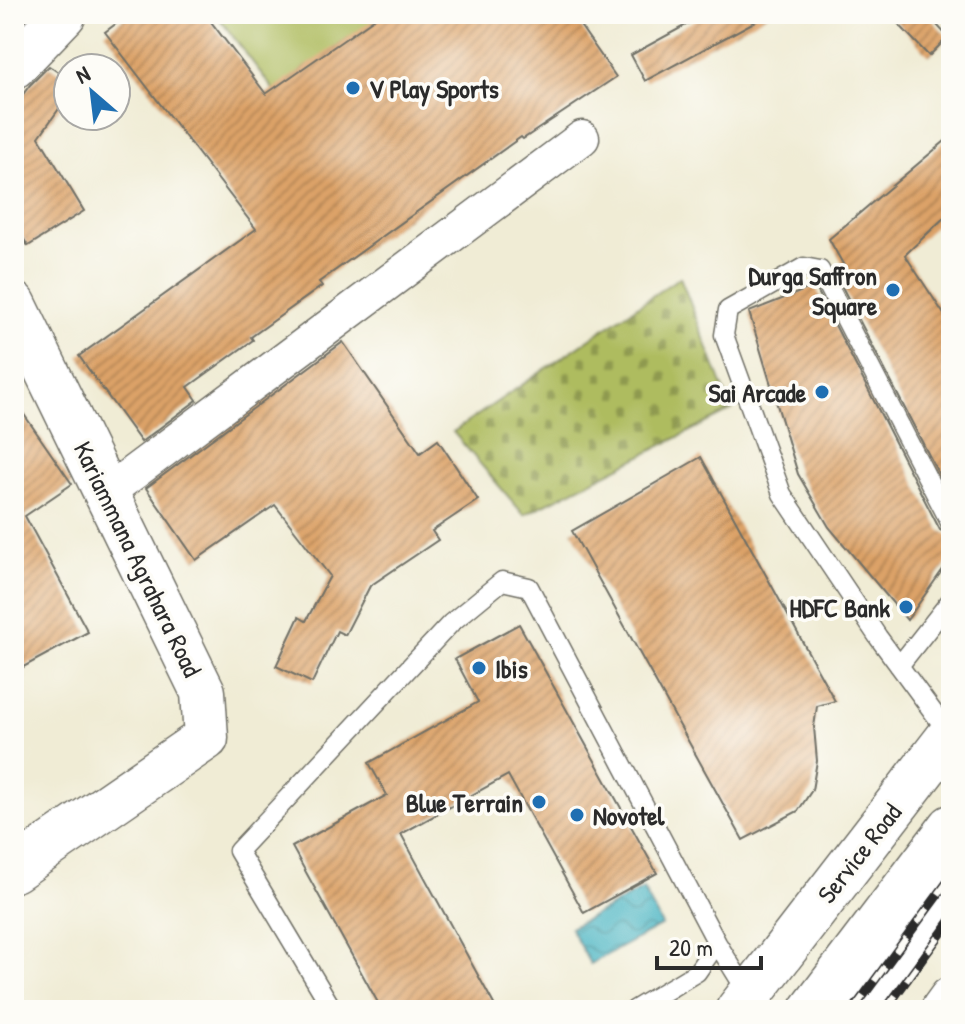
<svg xmlns="http://www.w3.org/2000/svg" width="965" height="1024" viewBox="0 0 965 1024" font-family="'Patrick Hand',sans-serif">
<defs>
<pattern id="cemetery-stones" width="16" height="16" patternUnits="userSpaceOnUse" patternTransform="scale(2)"><rect width="16" height="16" fill="#aebc5f"/><path d="M2 7V4a2 2 0 0 1 4 0v3zM10 15v-3a2 2 0 0 1 4 0v3z" fill="#8e994f"/></pattern>
<pattern id="water-waves" width="16" height="10" patternUnits="userSpaceOnUse" patternTransform="scale(2)"><rect width="16" height="10" fill="#46b4c2"/><path d="M0 5q4-4 8 0t8 0" fill="none" stroke="#3b939e"/></pattern>
<pattern id="building-hatch" width="6" height="6" patternUnits="userSpaceOnUse" patternTransform="scale(2)"><rect width="6" height="6" fill="#dca267"/><path d="M-1 1l2-2M0 6l6-6M5 7l2-2" fill="none" stroke="#b38455"/></pattern>
</defs>
<rect width="100%" height="100%" fill="#fdfcf7"/>
<filter id="ink" filterUnits="userSpaceOnUse"><feTurbulence type="fractalNoise" baseFrequency=".0125" numOctaves="2"/><feDisplacementMap in="SourceGraphic" scale="16" xChannelSelector="R" yChannelSelector="G"/><feConvolveMatrix kernelMatrix="1 2 1 2 8 2 1 2 1" color-interpolation-filters="sRGB"/></filter>
<filter id="wash" filterUnits="userSpaceOnUse"><feTurbulence type="fractalNoise" baseFrequency=".006" numOctaves="4" result="noise"/><feDisplacementMap in="SourceGraphic" scale="32" xChannelSelector="R" yChannelSelector="G"/><feGaussianBlur stdDeviation="1.8" result="paint"/><feColorMatrix in="noise" values="0 0 0 0 0 0 0 0 0 0 0 0 0 0 0 0 0 1.4 0 .05"/><feComposite in="paint" operator="in"/></filter>
<g filter="url(#wash)">
<rect width="100%" height="100%" fill="#f0ecd5"/>
<path fill="#aebc5f" stroke="#6c7445" stroke-width="2" d="M216,14H539L329,163Z"/>
<path fill="url(#cemetery-stones)" stroke="#6c7445" stroke-width="2" d="M680,277L732,410L524,515L453,432Z"/>
<path fill="url(#water-waves)" stroke="#387076" stroke-width="2" d="M643,889L662,925L590,964L570,928Z"/>
<g id="blocks">
<path fill="url(#building-hatch)" d="M129,14H205L266,94L381,14H572L616,77L523,139L521,137L319,282L322,286L251,337L253,340L188,387L197,400L141,442L79,356L256,229L105,32Z
M706,14H769L645,81L631,55Z
M889,14H927L948,37L929,56Z
M49,66L68,79V96L39,137L84,211L28,246L14,223V98L17,102L30,85Z
M951,136V211L905,255L951,325V498L837,277L848,273L829,239Z
M815,286L940,530L951,536V558L907,620L829,527L798,474L749,312Z
M343,342L420,453L438,440L478,500L432,531L438,540L370,586L345,635L337,631L312,683L276,666L299,617L306,621L330,576L275,505L196,560L146,488Z
M14,400L72,484L25,516L88,632L14,672Z
M701,457L835,701L817,706L814,727L817,761L812,790L798,811L743,840L572,531Z
M519,624L657,873L584,913L508,775L401,834L497,1010H382L292,847L387,795L369,763L478,702L455,659Z"/>
</g>
</g>
<g filter="url(#ink)">
<use href="#blocks" fill-opacity="0" stroke="#706f66" stroke-width="2"/>
<g fill="none" stroke-linecap="round" stroke-linejoin="round">
<g stroke="#706f66" stroke-width="21">
<path id="service" d="M899,666L951,600
M950,735L878,637L782,494L724,335L728,310L804,267L820,270L951,524
M333,1010L238,851L451,623L502,581L529,587L717,943L749,995
M634,1010L697,972L717,943"/>
</g>
<g stroke="#706f66" stroke-width="37">
<path id="minor" d="M106,493L582,138"/>
</g>
<g stroke="#706f66" stroke-width="47">
<path id="tertiary" d="M14,66L64,14
M14,304L203,692L206,738L14,870
M738,1010L951,734"/>
</g>
<g stroke="#706f66" stroke-width="47">
<path id="trunk" d="M812,1010L951,827
M859,1010L951,885
M943,1010L951,999"/>
</g>
<use href="#service" stroke="#fff" stroke-width="18"/>
<use href="#minor" stroke="#fff" stroke-width="34"/>
<use href="#tertiary" stroke="#fff" stroke-width="44"/>
<use href="#trunk" stroke="#fff" stroke-width="44"/>
<g stroke="#2b2b2b" stroke-width="9">
<path id="rail" d="M853,1010L951,877
M885,1010L951,920"/>
</g>
<use href="#rail" stroke="#fdfcf7" stroke-width="6" stroke-dasharray="18" stroke-linecap="butt"/>
</g>
</g>
<g fill="#1f6fb2" stroke="#fdfcf7" stroke-width="3">
<circle cx="353" cy="88" r="8"/>
<circle cx="893" cy="290" r="8"/>
<circle cx="822" cy="392" r="8"/>
<circle cx="906" cy="607" r="8"/>
<circle cx="479" cy="668" r="8"/>
<circle cx="539" cy="802" r="8"/>
<circle cx="577" cy="815" r="8"/>
</g>
<g text-anchor="middle" dominant-baseline="central" stroke-width="7" stroke-linejoin="round" paint-order="stroke">
<g font-size="26" font-weight="bold" fill="#2b2b2b" stroke="#fdfcf7" text-anchor="end">
<text x="369" y="88" text-anchor="start">V Play Sports</text>
<text x="877" y="275">Durga Saffron<tspan x="877" dy="30">Square</tspan></text>
<text x="806" y="392">Sai Arcade</text>
<text x="890" y="607">HDFC Bank</text>
<text x="495" y="668" text-anchor="start">Ibis</text>
<text x="523" y="802">Blue Terrain</text>
<text x="593" y="815" text-anchor="start">Novotel</text>
</g>
<g font-size="26" fill="#2b2b2b" stroke="#fdfcf7">
<text transform="translate(138 559) rotate(64)">Kariammana Agrahara Road</text>
<text transform="translate(859 853) rotate(-52)">Service Road</text>
</g>
</g>
<rect width="965" height="1024" fill="none" stroke="#fdfcf7" stroke-width="48"/>
<g transform="translate(92 92) rotate(332)"><circle r="38" fill="#fdfcf7" stroke="#a9a8a5" stroke-width="2"/>
<path d="M0-6L14 30L0 20L-14 30Z" fill="#1f6fb2"/>
<text y="-12" font-size="22" font-weight="bold" text-anchor="middle" fill="#2b2b2b">N</text>
</g>
<path d="M657 956v12h104v-12" fill="none" stroke="#2b2b2b" stroke-width="4"/>
<text x="669" y="956" font-size="24" fill="#2b2b2b" stroke="#fdfcf7" stroke-width="6" paint-order="stroke">20 m</text>
</svg>
